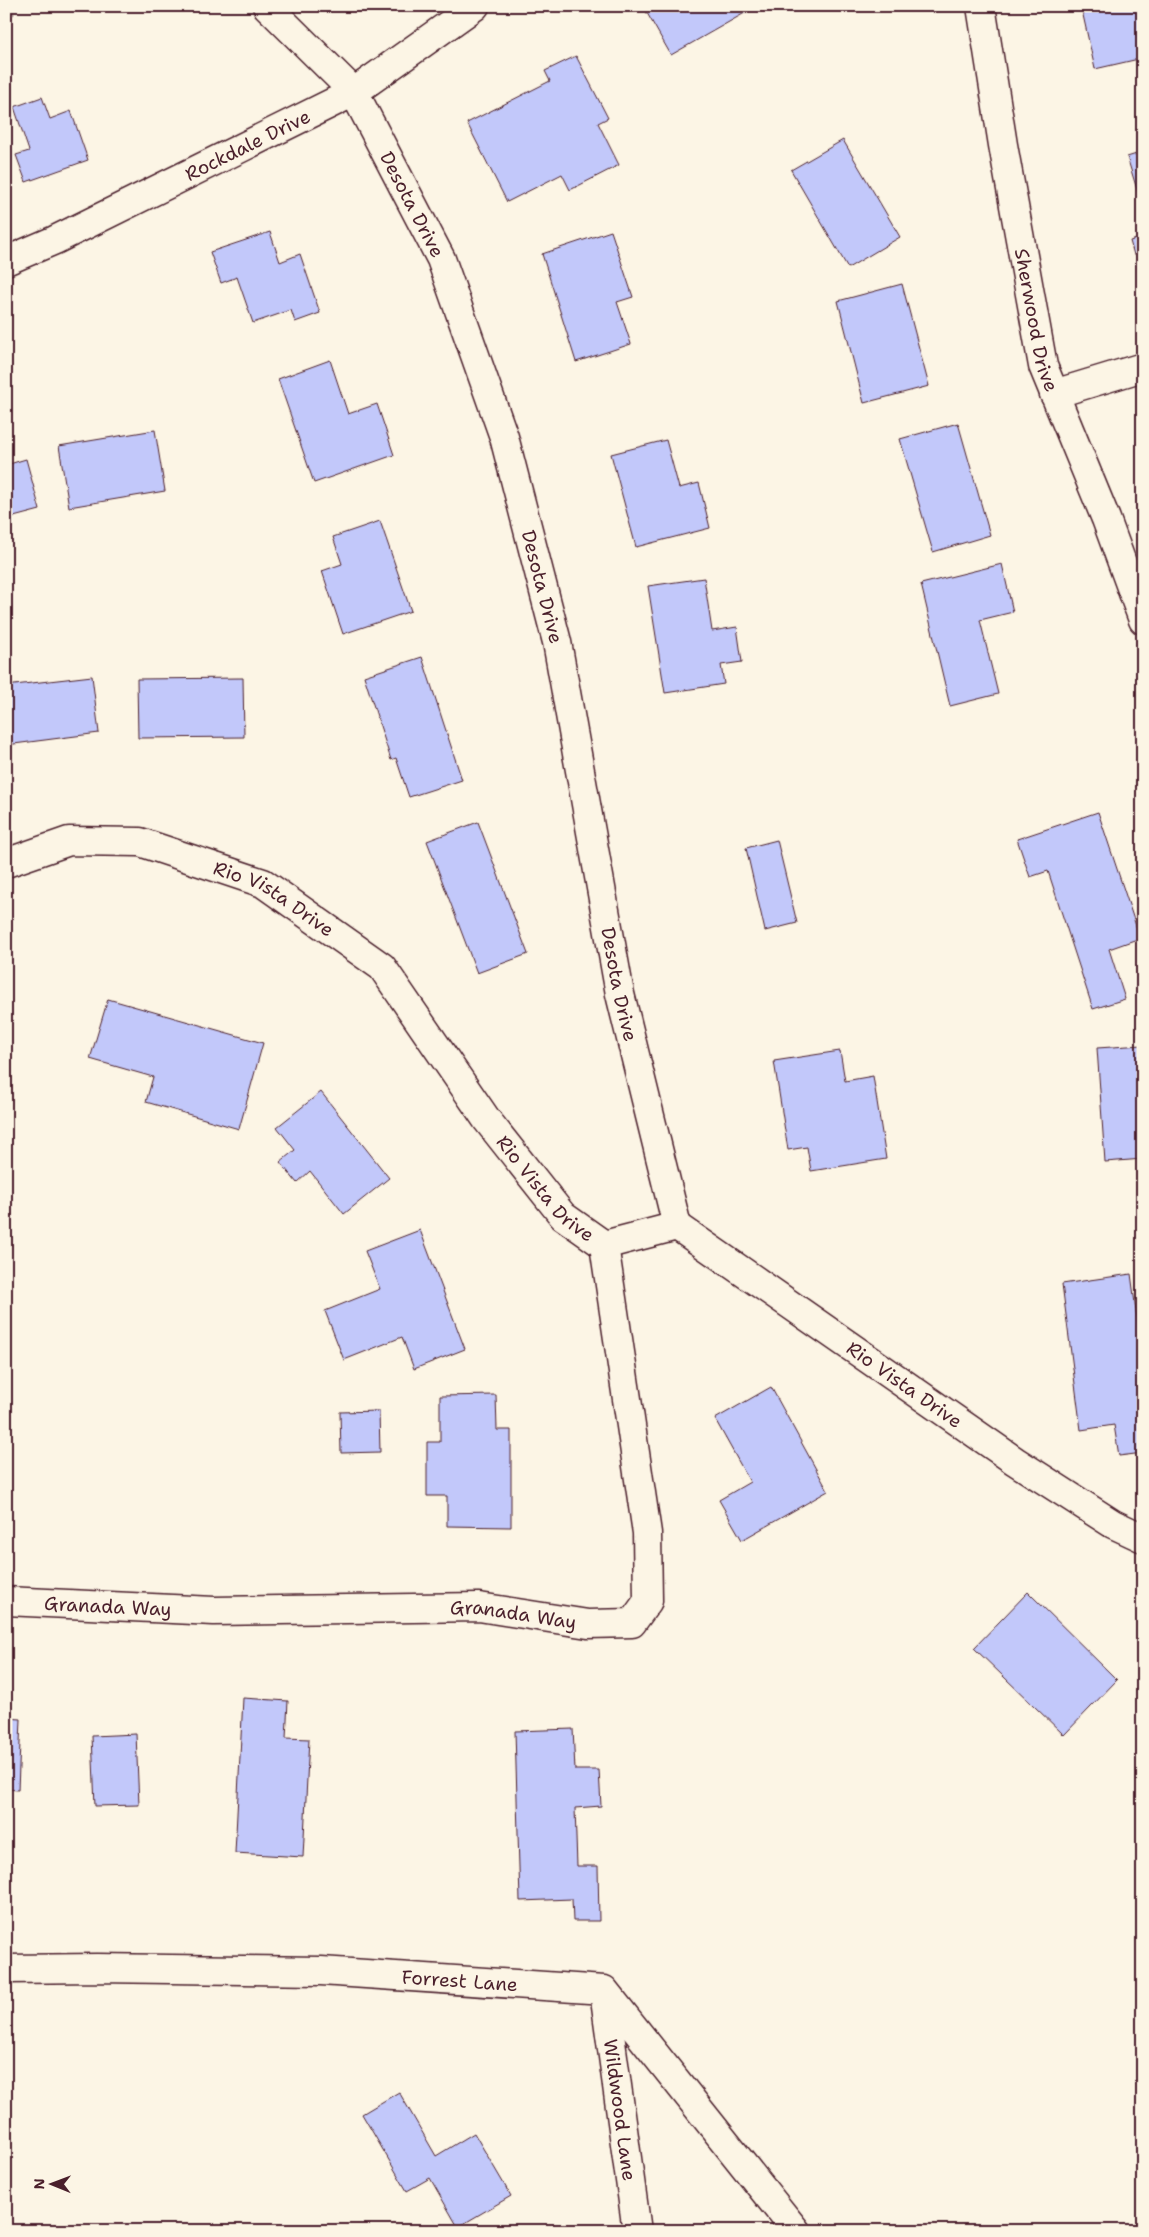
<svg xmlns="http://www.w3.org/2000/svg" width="1149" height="2237" viewBox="0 0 1149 2237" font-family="'Shantell Sans',sans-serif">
<rect width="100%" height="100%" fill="#fcf5e5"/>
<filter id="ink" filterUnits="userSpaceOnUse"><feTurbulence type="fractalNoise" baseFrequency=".02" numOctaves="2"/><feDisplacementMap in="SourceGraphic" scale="10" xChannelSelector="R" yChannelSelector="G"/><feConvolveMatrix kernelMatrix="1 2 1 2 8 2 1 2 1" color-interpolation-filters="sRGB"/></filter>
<g filter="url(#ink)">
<path fill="#c2c8fa" stroke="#4a1f2b" d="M6,6L14,14L6,21Z
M643,6H757L671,55Z
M1081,6H1142L1143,58L1095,69Z
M576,56L608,118L598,123L619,165L570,190L562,174L507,202L467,123L550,81L545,71Z
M42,97L50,119L71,111L88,160L26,182L16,155L29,151L14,107Z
M843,140L900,237L848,268L791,170Z
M1143,152V209L1127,157Z
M611,231L633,297L617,302L631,344L576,362L542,254Z
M270,232L280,262L300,254L320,313L295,322L291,310L253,323L237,277L221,283L210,252Z
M1143,237V253L1134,255L1130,241Z
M902,284L929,386L864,403L838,301Z
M330,360L348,414L377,404L394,455L314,483L278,379Z
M958,423L990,535L933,552L900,439Z
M155,430L165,491L69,507L59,446Z
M666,440L679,488L699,483L710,528L636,547L611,454Z
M26,459L40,510L6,519V465Z
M380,521L411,611L343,634L322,571L342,564L333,537Z
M1002,564L1013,612L980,620L998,694L950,706L921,584Z
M704,578L712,631L737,627L742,662L721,665L724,684L665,693L648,586Z
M422,657L462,780L409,797L396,758L391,760L364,676Z
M92,676L99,733L6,745V686Z
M243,678L244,737L138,738L137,679Z
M1098,812L1140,938L1109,949L1125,999L1093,1009L1048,871L1030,877L1017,839Z
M478,822L528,954L477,973L427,841Z
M777,840L797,923L765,931L746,848Z
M108,999L263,1043L239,1129L146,1102L153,1077L90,1059Z
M1143,1045V1159L1105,1162L1097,1048Z
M840,1051L845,1081L873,1076L886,1159L811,1171L807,1147L788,1150L774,1061Z
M321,1092L389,1178L344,1214L310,1171L297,1183L280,1162L295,1150L277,1127Z
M420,1230L465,1349L414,1369L402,1337L344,1360L325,1311L380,1289L365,1251Z
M1131,1274L1143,1362V1453L1119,1456L1114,1425L1081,1430L1062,1284Z
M6,1340H9V1403H6Z
M771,1387L828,1491L742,1540L719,1500L750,1482L715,1419Z
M496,1395L497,1430H511V1527L447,1526V1496H427V1442H440V1396Z
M379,1411L380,1452L341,1453L340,1412Z
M1028,1592L1117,1680L1064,1735L974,1648Z
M243,1698L288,1701L286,1738L309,1739L303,1857L235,1853Z
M6,1718L21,1719L18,1790L6,1789Z
M573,1729L575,1770H599L601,1806L575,1808L577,1866H598L599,1921H573L572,1899L520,1901L515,1731Z
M136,1734L139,1805L95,1806L92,1736Z
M399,2092L436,2156L474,2133L511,2196L458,2227L430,2178L407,2191L362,2114Z"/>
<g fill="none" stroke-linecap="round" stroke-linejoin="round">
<g stroke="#4a1f2b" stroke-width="31">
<g id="street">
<path id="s1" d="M267,6L354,92L441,259L504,437L557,642L620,994L677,1226"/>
<path id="s2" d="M981,6L1003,145L1043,366L1106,519L1143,620"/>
<path id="s3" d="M6,261L55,240L354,92L475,6"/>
<path d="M1054,394L1143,367"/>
<path id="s4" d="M6,863L69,841L140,842L263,883L382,967L487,1120L563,1216L604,1245L677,1226L1015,1461L1113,1524L1143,1538"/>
<path id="s5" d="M6,1601L214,1611L479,1607L588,1624L632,1623L648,1601L647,1533L604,1245"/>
<path id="s6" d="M6,1969L97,1968L321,1971L604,1990L796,2231"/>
<path id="s7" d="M604,1991L637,2231"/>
</g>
</g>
<use href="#street" stroke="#fcf5e5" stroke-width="28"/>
</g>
</g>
<g text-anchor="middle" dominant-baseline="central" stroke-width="4" stroke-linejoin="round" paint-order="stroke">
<g font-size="19" fill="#4a1f2b" stroke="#fcf5e5">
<text stroke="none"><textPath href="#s3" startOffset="268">Rockdale Drive</textPath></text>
<text stroke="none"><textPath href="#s1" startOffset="249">Desota Drive</textPath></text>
<text stroke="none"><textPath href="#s2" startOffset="319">Sherwood Drive</textPath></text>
<text stroke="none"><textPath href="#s1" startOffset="654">Desota Drive</textPath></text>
<text stroke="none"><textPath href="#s4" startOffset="284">Rio Vista Drive</textPath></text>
<text stroke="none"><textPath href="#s1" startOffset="1059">Desota Drive</textPath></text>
<text stroke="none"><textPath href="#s4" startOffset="689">Rio Vista Drive</textPath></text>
<text stroke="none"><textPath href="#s4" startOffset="1124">Rio Vista Drive</textPath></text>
<text stroke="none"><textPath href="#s5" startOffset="102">Granada Way</textPath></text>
<text stroke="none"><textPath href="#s5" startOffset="508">Granada Way</textPath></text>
<text stroke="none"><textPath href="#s6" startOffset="454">Forrest Lane</textPath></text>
<text stroke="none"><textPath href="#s7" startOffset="120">Wildwood Lane</textPath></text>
</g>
</g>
<rect width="1149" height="2237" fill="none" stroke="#fcf5e5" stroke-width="25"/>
<rect x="12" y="12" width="1124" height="2212" fill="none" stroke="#4a1f2b" stroke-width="2" filter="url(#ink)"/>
<g transform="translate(52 2184) rotate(271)" stroke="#fcf5e5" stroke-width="4" paint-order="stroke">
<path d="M0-4L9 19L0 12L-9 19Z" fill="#4a1f2b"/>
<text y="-8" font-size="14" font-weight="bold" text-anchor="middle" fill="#4a1f2b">N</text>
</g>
</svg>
